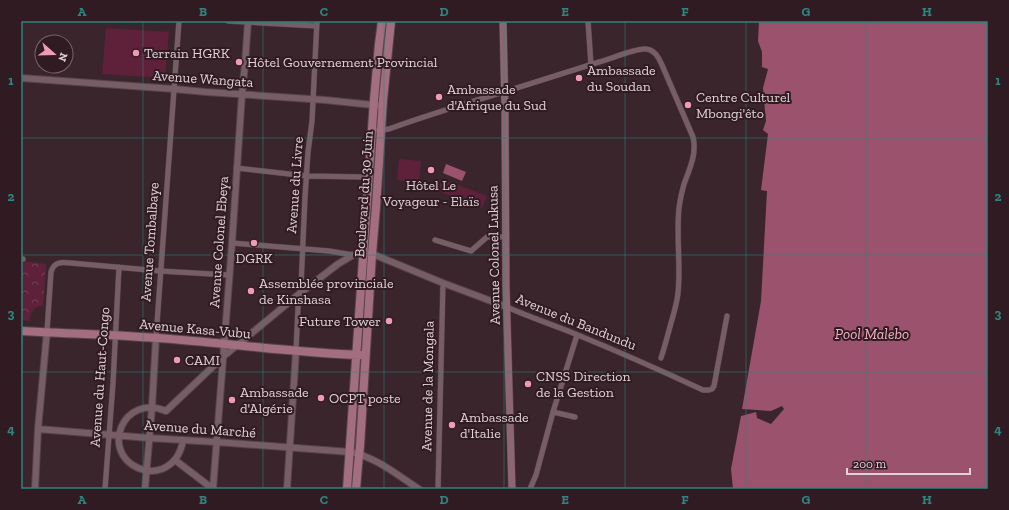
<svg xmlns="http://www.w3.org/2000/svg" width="1009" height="510" viewBox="0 0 1009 510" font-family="'Zilla Slab',serif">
<defs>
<pattern id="forest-crowns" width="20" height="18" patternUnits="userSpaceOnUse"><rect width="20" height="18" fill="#5e2139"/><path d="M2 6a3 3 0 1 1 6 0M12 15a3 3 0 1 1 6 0" fill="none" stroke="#754055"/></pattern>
</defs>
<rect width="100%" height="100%" fill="#3a252c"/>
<path fill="#5e2139" d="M106,28L169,32L165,78L102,74Z
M399,159L421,161L419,182L397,180Z
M442,179L487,196L482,208L438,191Z"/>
<path fill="url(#forest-crowns)" d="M21,261L46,264L43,306C33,306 31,312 29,321L21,320Z"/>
<path fill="#9b526c" d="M759,21H988V489H733L731,469L741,416L756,412L757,418L771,424L784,409L782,406L771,411L742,409L761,301L767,191L761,190L768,134L763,130L766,121L763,88L768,69L762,67V52L758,41Z
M446,164L466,172L462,181L443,173Z"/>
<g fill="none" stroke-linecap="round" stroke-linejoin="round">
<g stroke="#56444a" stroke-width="6">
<path id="minor" d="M228,21L317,26
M588,21L591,65
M372,130H381L389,129C433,113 478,100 523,86C548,78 573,70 599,62C611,59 635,48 646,49C655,50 659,58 662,65L693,137C697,153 690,168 684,184C682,191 680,200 679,208C676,236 681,265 678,293C677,303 674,313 671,323C668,334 665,346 661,358
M236,168L307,176L363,177L369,179
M435,240L471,251L487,237H506
M232,243L329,251L353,255
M21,259H23
M507,307C529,317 551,324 573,333C617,351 660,370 703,390H709L712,389L714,386L727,316
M47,331L51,272C54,261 62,262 71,263L160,271L229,275
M156,337L179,21
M296,351L298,307L301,286L305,197L308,152L312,121L317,21
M553,412L575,417
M105,489L113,383L119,267
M438,489L443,283
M530,489L536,475L553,412L577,335"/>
</g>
<g stroke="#56444a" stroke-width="8">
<path id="tertiary" d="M21,78L174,89L206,92L325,100L383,106
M38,429L149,438L216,442L350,452C376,457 397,475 419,489
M183,440C181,453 174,464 162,469C154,472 145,471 138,468C100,451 123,393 166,411L224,356L299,294L338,264L353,255L363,254H372L380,257L443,283L507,307
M175,460L213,489
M35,489L38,429L47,331
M145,489L152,407L156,337
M213,489L232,243L242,94L245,64L248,21
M287,489L296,351"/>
</g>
<g stroke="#56444a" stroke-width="8">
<path id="secondary" d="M503,21L505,110L506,286L512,489"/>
</g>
<g stroke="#56444a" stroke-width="10">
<path id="primary" d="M21,331C75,334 128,335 182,340C242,345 301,353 361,355
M347,489L374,100L379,44L382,21
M356,489L358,465L360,446L372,254L376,207L383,100L391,21"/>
</g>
<use href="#minor" stroke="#775e66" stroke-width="5"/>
<use href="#tertiary" stroke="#775e66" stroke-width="6"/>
<use href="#secondary" stroke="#8d6673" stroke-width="7"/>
<use href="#primary" stroke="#a36e7f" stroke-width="8"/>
</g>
<path fill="none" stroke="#2e847e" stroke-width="1" stroke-opacity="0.55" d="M143,21V489M263,21V489M384,21V489M504,21V489M625,21V489M746,21V489M866,21V489M21,138H988M21,255H988M21,372H988"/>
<g fill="#f09ab7" stroke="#301b22" stroke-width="1.5">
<circle cx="136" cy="53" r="4"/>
<circle cx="239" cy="62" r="4"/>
<circle cx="579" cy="78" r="4"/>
<circle cx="439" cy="97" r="4"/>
<circle cx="688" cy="105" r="4"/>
<circle cx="431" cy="170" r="4"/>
<circle cx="254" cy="243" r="4"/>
<circle cx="251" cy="291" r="4"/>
<circle cx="389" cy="321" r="4"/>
<circle cx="177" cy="360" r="4"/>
<circle cx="528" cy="384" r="4"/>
<circle cx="321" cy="398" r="4"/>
<circle cx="232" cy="400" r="4"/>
<circle cx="452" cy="425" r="4"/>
</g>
<g text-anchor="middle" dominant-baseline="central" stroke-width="4" stroke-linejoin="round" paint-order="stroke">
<g font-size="14" fill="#e0d2d6" stroke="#301b22" text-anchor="start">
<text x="144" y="53">Terrain HGRK</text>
<text x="247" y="62">Hôtel Gouvernement Provincial</text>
<text x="587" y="70">Ambassade<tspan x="587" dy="16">du Soudan</tspan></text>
<text x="447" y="89">Ambassade<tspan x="447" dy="16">d'Afrique du Sud</tspan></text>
<text x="696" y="97">Centre Culturel<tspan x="696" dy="16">Mbongi'êto</tspan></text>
<text x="431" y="185" text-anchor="middle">Hôtel Le<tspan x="431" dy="16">Voyageur - Elaïs</tspan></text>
<text x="254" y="258" text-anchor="middle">DGRK</text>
<text x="259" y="283">Assemblée provinciale<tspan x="259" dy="16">de Kinshasa</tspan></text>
<text x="381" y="321" text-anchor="end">Future Tower</text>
<text x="185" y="360">CAMI</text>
<text x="536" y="376">CNSS Direction<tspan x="536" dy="16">de la Gestion</tspan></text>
<text x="240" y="392">Ambassade<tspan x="240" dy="16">d'Algérie</tspan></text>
<text x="329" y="398">OCPT poste</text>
<text x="460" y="417">Ambassade<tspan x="460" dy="16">d'Italie</tspan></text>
</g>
<g font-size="14" fill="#e0d2d6" stroke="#301b22">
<text transform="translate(203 79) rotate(4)">Avenue Wangata</text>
<text transform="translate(295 185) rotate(-86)">Avenue du Livre</text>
<text transform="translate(364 194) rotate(-86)">Boulevard du 30 Juin</text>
<text transform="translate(150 242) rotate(-86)">Avenue Tombalbaye</text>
<text transform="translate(219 242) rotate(-86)">Avenue Colonel Ebeya</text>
<text transform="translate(494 255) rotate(-91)">Avenue Colonel Lukusa</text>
<text transform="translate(576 322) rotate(22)">Avenue du Bandundu</text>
<text transform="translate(195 329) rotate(5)">Avenue Kasa-Vubu</text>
<text transform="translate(100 377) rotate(-86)">Avenue du Haut-Congo</text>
<text transform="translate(428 386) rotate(-89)">Avenue de la Mongala</text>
<text transform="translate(200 429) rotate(4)">Avenue du Marché</text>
</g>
<g font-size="15" font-style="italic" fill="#f3b3c7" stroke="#301b22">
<text x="872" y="334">Pool Malebo</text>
</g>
</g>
<rect width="1009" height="510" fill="none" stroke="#301b22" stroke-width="44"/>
<g transform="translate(54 54) rotate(110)"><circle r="19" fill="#301b22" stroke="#76646a"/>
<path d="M0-3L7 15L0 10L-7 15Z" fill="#f09ab7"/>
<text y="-6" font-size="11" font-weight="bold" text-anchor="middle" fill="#e0d2d6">N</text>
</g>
<path d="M847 468v6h123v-6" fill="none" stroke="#e0d2d6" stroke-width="2"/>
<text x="853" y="468" font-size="12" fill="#e0d2d6" stroke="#301b22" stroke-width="3" paint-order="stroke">200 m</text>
<rect x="22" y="22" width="965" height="466" fill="none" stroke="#2e847e" stroke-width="1.5"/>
<g font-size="13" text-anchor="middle" font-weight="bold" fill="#2e847e">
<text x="82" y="16">A</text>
<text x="203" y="16">B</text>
<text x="324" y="16">C</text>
<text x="444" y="16">D</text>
<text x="565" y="16">E</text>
<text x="685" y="16">F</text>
<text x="806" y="16">G</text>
<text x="927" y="16">H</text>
<text x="11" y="85">1</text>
<text x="998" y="85">1</text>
<text x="11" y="201">2</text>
<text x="998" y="201">2</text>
<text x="11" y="318">3</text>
<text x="998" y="318">3</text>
<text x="11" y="434">4</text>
<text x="998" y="434">4</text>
<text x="82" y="504">A</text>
<text x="203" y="504">B</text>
<text x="324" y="504">C</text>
<text x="444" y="504">D</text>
<text x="565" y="504">E</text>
<text x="685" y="504">F</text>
<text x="806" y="504">G</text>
<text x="927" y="504">H</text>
</g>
</svg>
